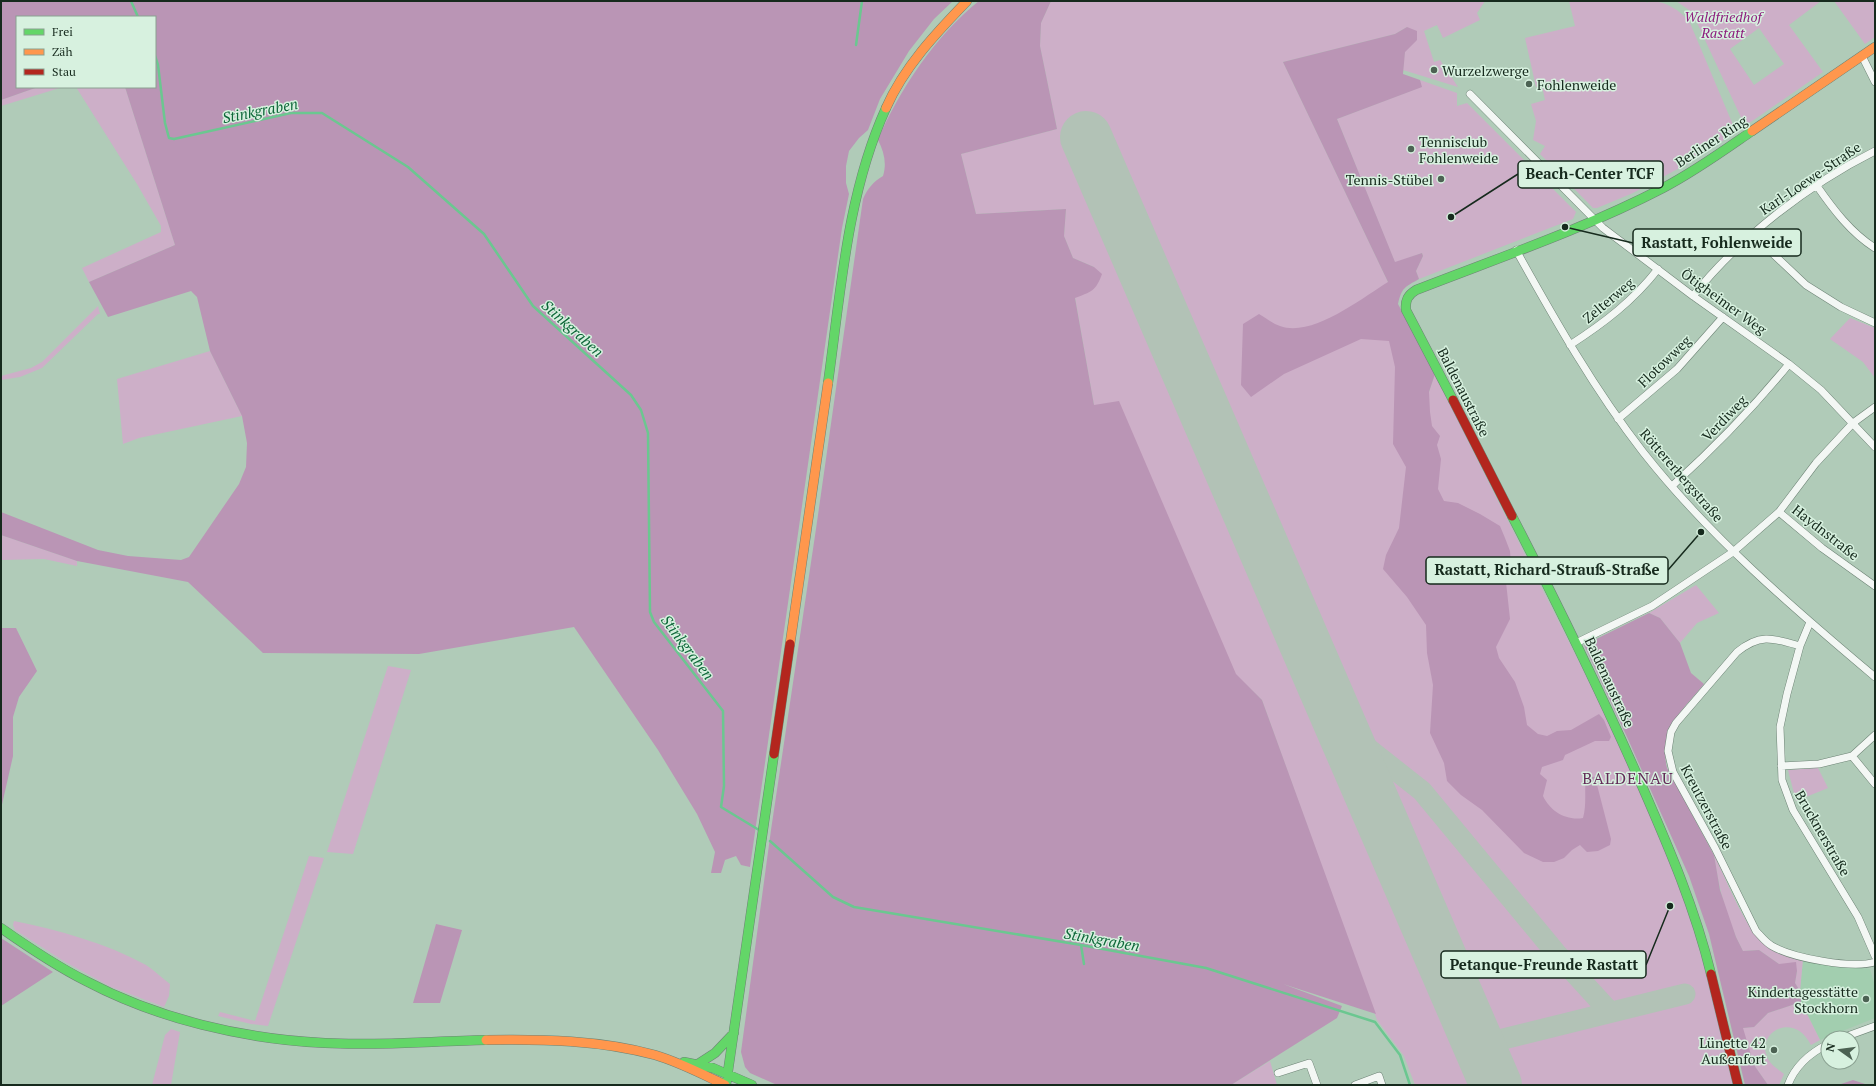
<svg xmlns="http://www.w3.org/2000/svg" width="1876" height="1086" viewBox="0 0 1876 1086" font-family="'PT Serif',serif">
<rect width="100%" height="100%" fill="#b0cbb8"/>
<path fill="#a2ceaf" d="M1803,959L1870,969L1875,986V1018L1820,1040L1801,1002L1800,991Z"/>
<path fill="#cdafc8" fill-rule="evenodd" d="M1051,1H1485L1477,13L1480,20L1443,38L1437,25L1424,31L1434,62L1440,60L1458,87L1403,70L1407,27L1395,34L1283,62L1388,282L1429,392L1435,374C1477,459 1519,543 1562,628C1603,710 1644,793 1676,879C1701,946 1717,1015 1733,1085H1415L1404,1056L1377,1020L1262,700L1236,675L1094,405L1075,297L1094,267L1073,258L1064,236L1066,209L976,214L961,154L1057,129L1040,46L1041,23Z
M1569,1H1646L1647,3L1649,1C1666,1 1680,10 1690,23L1736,132L1687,164L1633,193L1597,208H1593L1540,154L1545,146L1533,140L1536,121L1531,104L1545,100L1542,86L1536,87L1525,38L1575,26Z
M1676,1H1821L1789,25L1823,72L1745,126L1692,12ZM1759,28L1784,64L1754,85L1730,49Z
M1834,1H1875V37L1865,44Z
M1420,80L1457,93V106L1467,103L1576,212L1573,219L1419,279L1416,271L1423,256L1422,253L1395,263L1337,119L1421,87Z
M38,87H63L1,106V100Z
M76,87H125L175,245L89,282L82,268L161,232V226L137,184Z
M98,306L100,314H98L42,368L20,377L1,380V376L31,368L42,362Z
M1850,318L1875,328V378L1863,362L1830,339Z
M210,351L242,416L139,438L123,444L117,379Z
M1,535L77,561V566L44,559L1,560Z
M1696,585L1719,613L1697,623L1680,643L1660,618L1649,613Z
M388,666L411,670L353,854L327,852Z
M1818,768L1828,788L1796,801L1788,770Z
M1714,855C1728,882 1746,934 1771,949C1780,955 1792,956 1803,959L1800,991L1795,983L1797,971L1779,964L1759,950L1743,951C1727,921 1719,889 1714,855Z
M309,856L324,858L268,1026L251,1024L218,1016L220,1012L255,1021Z
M14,921C58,930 106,943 146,965C154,970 162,978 170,984L169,996L164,1007L111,987L65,962L15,930L13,925Z
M1801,1002L1820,1040L1811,1045C1794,1010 1754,1033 1768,1059C1771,1065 1779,1070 1784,1074L1779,1085H1768L1754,1065L1742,1028L1754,1027L1768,1013Z
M171,1029L180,1032L171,1085H152L165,1035Z
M1270,1061L1277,1085H1231Z"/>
<path fill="#ba95b5" d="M1,1H953L934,19L909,51L880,99L868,130L859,138L849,151L846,166V183L849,194L842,228L750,867L741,865L736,856L725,860L721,873H711L715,852L697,814L658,750L574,627L419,654L263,653L188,582L77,561L1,535V512L98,550L128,556L181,560L189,557L239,484L246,467L247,443L242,416L210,351L197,297L191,291L108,317L89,282L175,245L125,87H155V17H17V87H38L1,100Z
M979,1H1051L1041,23L1040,46L1057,129L961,154L976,214L1066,209L1064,236L1073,258L1094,267L1102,274C1096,291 1091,292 1075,298L1094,405L1119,401L1236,674L1262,700L1376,1014L1283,984L1342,1006L1337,1018L1231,1085H777L750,1073L745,1067L741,1052L771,830L816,529L863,199C868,188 873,182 883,176C887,163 884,152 878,140C899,90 936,35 979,1Z
M1407,27L1417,31V40L1405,52L1403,74L1420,80L1422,87L1337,119L1395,262L1422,253L1423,256L1416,271L1419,279C1405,287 1402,287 1398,304L1435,374L1429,392L1430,412L1432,426L1440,436L1437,445L1441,459L1438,489L1444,501L1458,503L1480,514L1500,526L1505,538L1510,551L1511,565L1506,582L1510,619L1496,647L1499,658L1515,682L1524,707L1527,725L1538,734L1547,736L1557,731L1571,730L1599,714L1604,720L1611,737L1609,741H1595L1565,755L1563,760L1542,767L1540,774L1547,780L1543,796C1550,811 1566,821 1583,818C1587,804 1584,790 1586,776L1595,777L1611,839L1610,845L1598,851L1587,852L1580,845L1572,850L1564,858L1554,862H1543L1524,853L1482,810L1461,795L1447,781L1444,763L1430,733L1433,685L1427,653L1426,625L1407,597L1383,569L1386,555L1399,528L1406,467L1393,444L1395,367L1389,341L1361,339L1284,374L1251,397L1241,385L1243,324L1259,314C1266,318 1273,324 1280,326C1312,338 1362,298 1388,282L1283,62L1395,34Z
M1649,613L1660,618L1680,643L1691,673L1704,684C1682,711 1658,730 1667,768L1714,855L1720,890L1736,937L1743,951L1759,950L1779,964L1796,962L1797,971L1795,983L1800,991L1801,1002L1768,1013L1754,1027L1743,1028L1754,1065L1768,1085H1745L1709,934L1689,876L1627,737L1584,645Z
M1,628H16L37,671L19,697L13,717V756L1,809Z
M436,924L462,930L440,1003H413Z
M1,938L53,972L1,1006Z
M1853,1080L1868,1085H1838Z"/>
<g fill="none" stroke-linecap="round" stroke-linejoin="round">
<path stroke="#6bc790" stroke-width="2.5" d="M131,1L138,17
M856,45L862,1
M155,56L158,65L165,123L169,138L174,139L291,113H322L408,167L484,234L533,306L631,395L641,410L648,433L650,612L654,622L723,711L724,786L721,807L759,830
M770,841L833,897L854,907L1081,945L1206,968L1375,1022L1400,1055L1410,1085
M1081,945L1084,964"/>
<path stroke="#b2c2b6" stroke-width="21" d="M1341,727L1422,791L1556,953L1610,1012
M1479,1045L1685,994"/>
<path stroke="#b2c2b6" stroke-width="52" d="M1086,137L1496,1085"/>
<g stroke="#6d8375" stroke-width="8">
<path id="street" d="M1862,56L1875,82
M1470,94L1603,228L1693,296L1789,364L1821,390L1875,447
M1817,186C1833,209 1851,233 1875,248
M1752,234L1806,285L1841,307L1875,323
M1516,250C1555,320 1594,389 1643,452C1710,537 1793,608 1875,677
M1693,296C1739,238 1809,184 1875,151
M1570,345C1604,323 1633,301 1658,269
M1618,419L1677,369L1723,317
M1672,486C1714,448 1753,408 1789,364
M1779,512L1822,548L1875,586
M1810,622L1800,646L1787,694L1780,727L1782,780L1793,810L1858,917L1875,956
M1576,643L1652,606L1733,552L1779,512L1816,463L1853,423L1875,407
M1800,646C1773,638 1760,633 1737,652L1676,723L1671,732L1668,751L1673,772L1715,848L1756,931C1761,936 1765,942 1772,946C1793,958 1852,969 1875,962
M1852,756L1875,784
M1781,766L1819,764L1852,756L1875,735
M1842,1038L1875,1026
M1278,1073L1309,1063L1317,1085
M1355,1085L1379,1076L1382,1085
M1788,1085C1795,1066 1810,1053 1828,1044"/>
</g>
<g stroke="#6d8375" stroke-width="10">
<path id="fast" d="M828,383C841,290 847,194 886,108
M1453,400L1406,310C1405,300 1408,295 1416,290C1498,258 1584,229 1663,188C1694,172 1723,151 1752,131
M1512,516C1558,605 1602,695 1642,786C1669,848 1695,908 1711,974
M1,928C28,947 56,966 86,981C158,1019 243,1039 325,1043C378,1046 432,1041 486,1040
M684,1062L713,1068L752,1085
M698,1064L715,1053L734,1033
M726,1085L774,754"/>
</g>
<g stroke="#6d8375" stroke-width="10">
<path id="slow" d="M886,108C904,67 936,33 967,1
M1752,131L1875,47
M790,644L828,383
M486,1040C542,1039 600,1040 655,1055C679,1062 702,1074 725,1085"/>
</g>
<g stroke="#6d8375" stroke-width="10">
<path id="jam" d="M1453,400L1512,516
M774,754L790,644
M1711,974L1738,1085"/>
</g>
<use href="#street" stroke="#f3f7f4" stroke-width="7"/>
<use href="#fast" stroke="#63d668" stroke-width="9"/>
<use href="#slow" stroke="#ff974d" stroke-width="9"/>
<use href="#jam" stroke="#b3261e" stroke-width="9"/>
</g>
<g fill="#4c6253" stroke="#d7f1df" stroke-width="1.5">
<circle cx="1434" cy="70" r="4"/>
<circle cx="1529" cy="84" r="4"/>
<circle cx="1411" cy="149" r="4"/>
<circle cx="1441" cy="179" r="4"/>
<circle cx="1866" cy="999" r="4"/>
<circle cx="1774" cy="1050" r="4"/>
</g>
<g text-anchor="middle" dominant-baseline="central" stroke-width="3" stroke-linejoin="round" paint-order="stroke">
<g font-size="14" font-style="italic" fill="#8d1d7e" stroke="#d7f1df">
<text x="1723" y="16">Waldfriedhof<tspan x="1723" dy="16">Rastatt</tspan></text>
</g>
<g font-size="14" fill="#162a1d" stroke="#d7f1df" text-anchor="start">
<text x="1442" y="70">Wurzelzwerge</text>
<text x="1537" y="84">Fohlenweide</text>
<text x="1419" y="141">Tennisclub<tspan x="1419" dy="16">Fohlenweide</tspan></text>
<text x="1433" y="179" text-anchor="end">Tennis-Stübel</text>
<text x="1858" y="991" text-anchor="end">Kindertagesstätte<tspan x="1858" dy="16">Stockhorn</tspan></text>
<text x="1766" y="1042" text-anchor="end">Lünette 42<tspan x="1766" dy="16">Außenfort</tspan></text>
</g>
<g font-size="14" fill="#162a1d" stroke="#d7f1df">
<text transform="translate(1711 141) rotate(-33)">Berliner Ring</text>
<text transform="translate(1810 178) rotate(-34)">Karl-Loewe-Straße</text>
<text transform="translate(1608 300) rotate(-40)">Zelterweg</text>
<text transform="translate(1724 301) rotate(36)">Ötigheimer Weg</text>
<text transform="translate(1664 361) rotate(-44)">Flotowweg</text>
<text transform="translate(1464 392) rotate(63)">Baldenaustraße</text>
<text transform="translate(1724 418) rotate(-46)">Verdiweg</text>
<text transform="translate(1682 475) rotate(49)">Röttererbergstraße</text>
<text transform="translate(1826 532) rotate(38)">Haydnstraße</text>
<text transform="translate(1610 682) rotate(65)">Baldenaustraße</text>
<text transform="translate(1707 807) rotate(62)">Kreutzerstraße</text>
<text transform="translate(1823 833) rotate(60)">Brucknerstraße</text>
</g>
<g font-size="15" font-style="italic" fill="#0f673a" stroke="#d7f1df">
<text transform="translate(260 110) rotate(-11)">Stinkgraben</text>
<text transform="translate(573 328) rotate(42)">Stinkgraben</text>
<text transform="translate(688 647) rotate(53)">Stinkgraben</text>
<text transform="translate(1102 939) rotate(10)">Stinkgraben</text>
</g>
<g font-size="16" letter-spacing="1" fill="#622b58" stroke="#d7f1df">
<text x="1628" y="778">BALDENAU</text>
</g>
</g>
<path fill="none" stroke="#162a1d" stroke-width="1.5" d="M1451 217L1518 174M1565 227L1633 243M1701 532L1668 570M1670 906L1646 965"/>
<g fill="#162a1d" stroke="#d7f1df" stroke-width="1.5">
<circle cx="1451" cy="217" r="4"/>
<circle cx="1565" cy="227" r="4"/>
<circle cx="1701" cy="532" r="4"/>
<circle cx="1670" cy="906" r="4"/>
</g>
<g fill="#d7f1df" stroke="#162a1d" stroke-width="1.5">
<rect x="1518" y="161" width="145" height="27" rx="4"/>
<rect x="1633" y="229" width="168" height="27" rx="4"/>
<rect x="1426" y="557" width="242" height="27" rx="4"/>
<rect x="1441" y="951" width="205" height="27" rx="4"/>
</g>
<g font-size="15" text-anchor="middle" font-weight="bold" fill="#162a1d">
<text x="1590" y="179">Beach-Center TCF</text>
<text x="1717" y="248">Rastatt, Fohlenweide</text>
<text x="1547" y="575">Rastatt, Richard-Strauß-Straße</text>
<text x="1544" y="970">Petanque-Freunde Rastatt</text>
</g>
<rect width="1876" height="1086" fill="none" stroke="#162a1d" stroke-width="4"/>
<rect x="16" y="16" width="140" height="72" fill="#d7f1df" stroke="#8aa191"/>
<rect x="24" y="29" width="20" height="6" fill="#63d668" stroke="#8aa191"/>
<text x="52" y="36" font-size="12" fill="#162a1d">Frei</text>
<rect x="24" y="49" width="20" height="6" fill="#ff974d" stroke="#8aa191"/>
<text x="52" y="56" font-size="12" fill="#162a1d">Zäh</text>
<rect x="24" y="69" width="20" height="6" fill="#b3261e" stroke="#8aa191"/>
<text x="52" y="76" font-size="12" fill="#162a1d">Stau</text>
<g transform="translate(1840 1050) rotate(284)"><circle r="19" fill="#d7f1df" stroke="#8aa191"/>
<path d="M0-3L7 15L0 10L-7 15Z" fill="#4c6253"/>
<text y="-6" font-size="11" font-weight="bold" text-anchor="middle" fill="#162a1d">N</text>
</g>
</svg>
